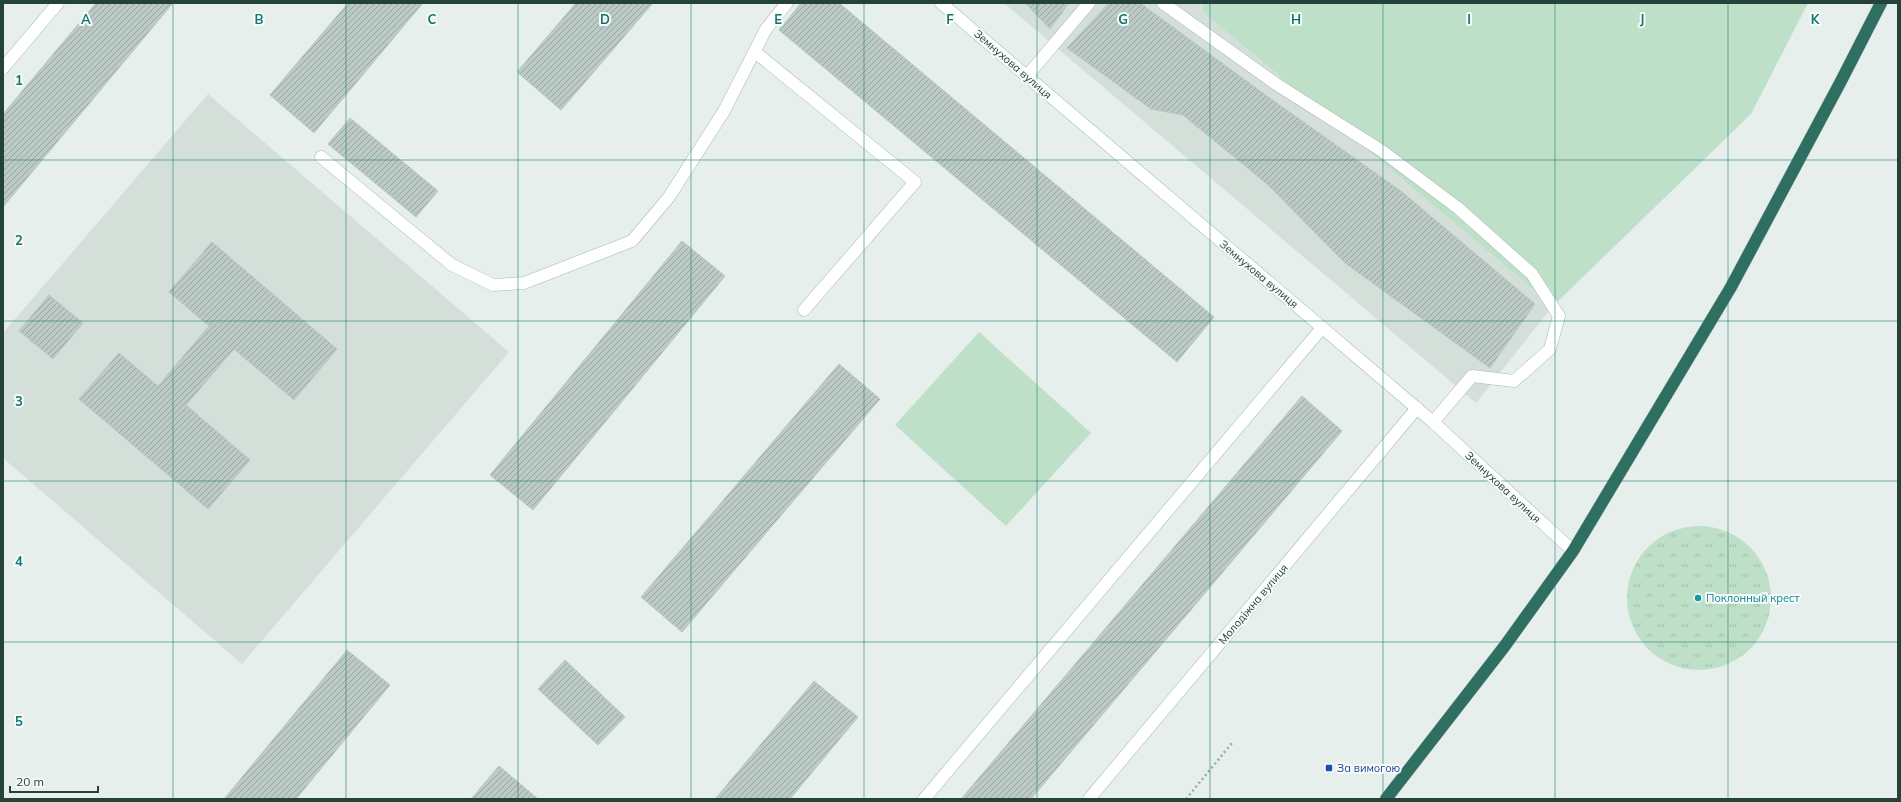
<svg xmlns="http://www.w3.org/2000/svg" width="1901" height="802" viewBox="0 0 1901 802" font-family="Mulish,sans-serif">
<defs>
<pattern id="grass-tufts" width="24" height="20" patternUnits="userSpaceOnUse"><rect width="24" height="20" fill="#bfe0c8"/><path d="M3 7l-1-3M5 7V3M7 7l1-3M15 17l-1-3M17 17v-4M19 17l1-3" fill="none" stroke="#a4c1ad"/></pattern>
<pattern id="building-hatch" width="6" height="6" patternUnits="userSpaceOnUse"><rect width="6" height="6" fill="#bbcac4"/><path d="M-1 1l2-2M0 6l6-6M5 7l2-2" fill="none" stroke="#98a6a0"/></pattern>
</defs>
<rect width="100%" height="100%" fill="#e6efeb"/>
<path fill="#d4dfda" d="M1004,3H1201L1203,12L1553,306L1476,403Z
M208,94L509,352L242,664L3,458V333Z"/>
<path fill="url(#grass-tufts)" d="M1627 598a72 72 0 1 1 144 0a72 72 0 1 1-144 0Z"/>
<path fill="#bfe0c8" d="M1202,3H1808L1751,114L1553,306L1203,12Z
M979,332L1091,433L1006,526L895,425Z"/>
<path fill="url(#building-hatch)" stroke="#b8c9c2" d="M96,3H173L3,207V114Z
M348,3H423L314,133L270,95Z
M576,3H653L561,110L517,72Z
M801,3H839L1214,317L1177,362L779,30Z
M1025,3H1069L1050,29Z
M1109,3H1140L1271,99L1401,191L1535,304L1490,368L1345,263L1267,184L1183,115L1151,109L1067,48Z
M350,118L438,191L416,217L328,144Z
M682,241L725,276L533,510L490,475Z
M212,242L337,349L294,400L234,349L186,405L250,460L208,509L79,399L119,353L158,386L209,326L169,292Z
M49,295L83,323L53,359L19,331Z
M839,364L880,399L682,632L641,597Z
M1302,396L1342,431L1119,695L1031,799H961Z
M347,650L390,685L296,799H224Z
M565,660L625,717L598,745L538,689Z
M814,681L858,717L790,799H715Z
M499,766L538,799H471Z"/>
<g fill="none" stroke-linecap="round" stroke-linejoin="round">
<g stroke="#a8b8b2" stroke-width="13">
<path id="lane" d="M1163,3L1276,84L1382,151L1458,208L1532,274L1559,316L1550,349L1514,381L1472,376L1433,422
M755,52L915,182L804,310
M3,68L58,3
M1027,76L1089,3
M321,157L452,265L493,285L524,283L632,241L669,197L724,111L766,29L787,3
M924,799L1322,328"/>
</g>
<g stroke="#a8b8b2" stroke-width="13">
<path id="street" d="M1089,799L1417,408"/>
</g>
<g stroke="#a4bbb3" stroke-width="13">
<path id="secondary" d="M941,3L1433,422L1573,551"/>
</g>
<g stroke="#c2cac8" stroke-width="13">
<path id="highway" d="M1386,799L1504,647L1573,551L1731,287L1840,83L1881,3"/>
</g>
<path stroke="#86b3a5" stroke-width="2.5" stroke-dasharray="2 3" stroke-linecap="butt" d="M1186,799L1232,743"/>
<use href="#lane" stroke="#fff" stroke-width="12"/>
<use href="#street" stroke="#fff" stroke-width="12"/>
<use href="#secondary" stroke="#fff" stroke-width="12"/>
<use href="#highway" stroke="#2f6f62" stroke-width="12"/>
</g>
<path fill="none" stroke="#0f766e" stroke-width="1" stroke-opacity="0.55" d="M173,3V799M346,3V799M518,3V799M691,3V799M864,3V799M1037,3V799M1210,3V799M1383,3V799M1555,3V799M1728,3V799M3,160H1898M3,321H1898M3,481H1898M3,642H1898"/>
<circle fill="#0f9aa8" stroke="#f7fbf9" stroke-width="1.5" cx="1698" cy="598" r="4"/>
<rect fill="#1a4fb4" stroke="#f7fbf9" stroke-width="1.5" x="1325" y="764" width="8" height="8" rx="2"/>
<g text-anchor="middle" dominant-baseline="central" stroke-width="4" stroke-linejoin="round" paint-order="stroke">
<g font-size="11" fill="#24423a" stroke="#f7fbf9">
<text transform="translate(1013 64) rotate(41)">Земнухова вулиця</text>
<text transform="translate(1259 274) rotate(40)">Земнухова вулиця</text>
<text transform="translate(1503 487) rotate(43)">Земнухова вулиця</text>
<text transform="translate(1253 604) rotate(-50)">Молодіжна вулиця</text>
</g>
<g font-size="11" fill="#0d838f" stroke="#f7fbf9" text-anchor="start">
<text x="1706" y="598">Поклонный крест</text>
</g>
<g font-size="11" fill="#164399" stroke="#f7fbf9" text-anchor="start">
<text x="1337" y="768">За вимогою</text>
</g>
</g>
<g font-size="13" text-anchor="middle" font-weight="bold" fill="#0f766e" stroke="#f7fbf9" stroke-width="4" stroke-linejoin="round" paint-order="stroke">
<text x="86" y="24">A</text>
<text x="259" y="24">B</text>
<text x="432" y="24">C</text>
<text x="605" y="24">D</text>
<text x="778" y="24">E</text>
<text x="950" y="24">F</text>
<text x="1123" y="24">G</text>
<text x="1296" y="24">H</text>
<text x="1469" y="24">I</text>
<text x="1642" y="24">J</text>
<text x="1815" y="24">K</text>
<text x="19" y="85">1</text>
<text x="19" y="245">2</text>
<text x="19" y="406">3</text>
<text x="19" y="566">4</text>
<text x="19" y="726">5</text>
</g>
<rect width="1901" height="802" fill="none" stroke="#24423a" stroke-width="8"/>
<path d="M10 786v6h88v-6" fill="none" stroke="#24423a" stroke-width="2"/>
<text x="16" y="786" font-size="12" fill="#24423a" stroke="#f7fbf9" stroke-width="3" paint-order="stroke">20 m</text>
</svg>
